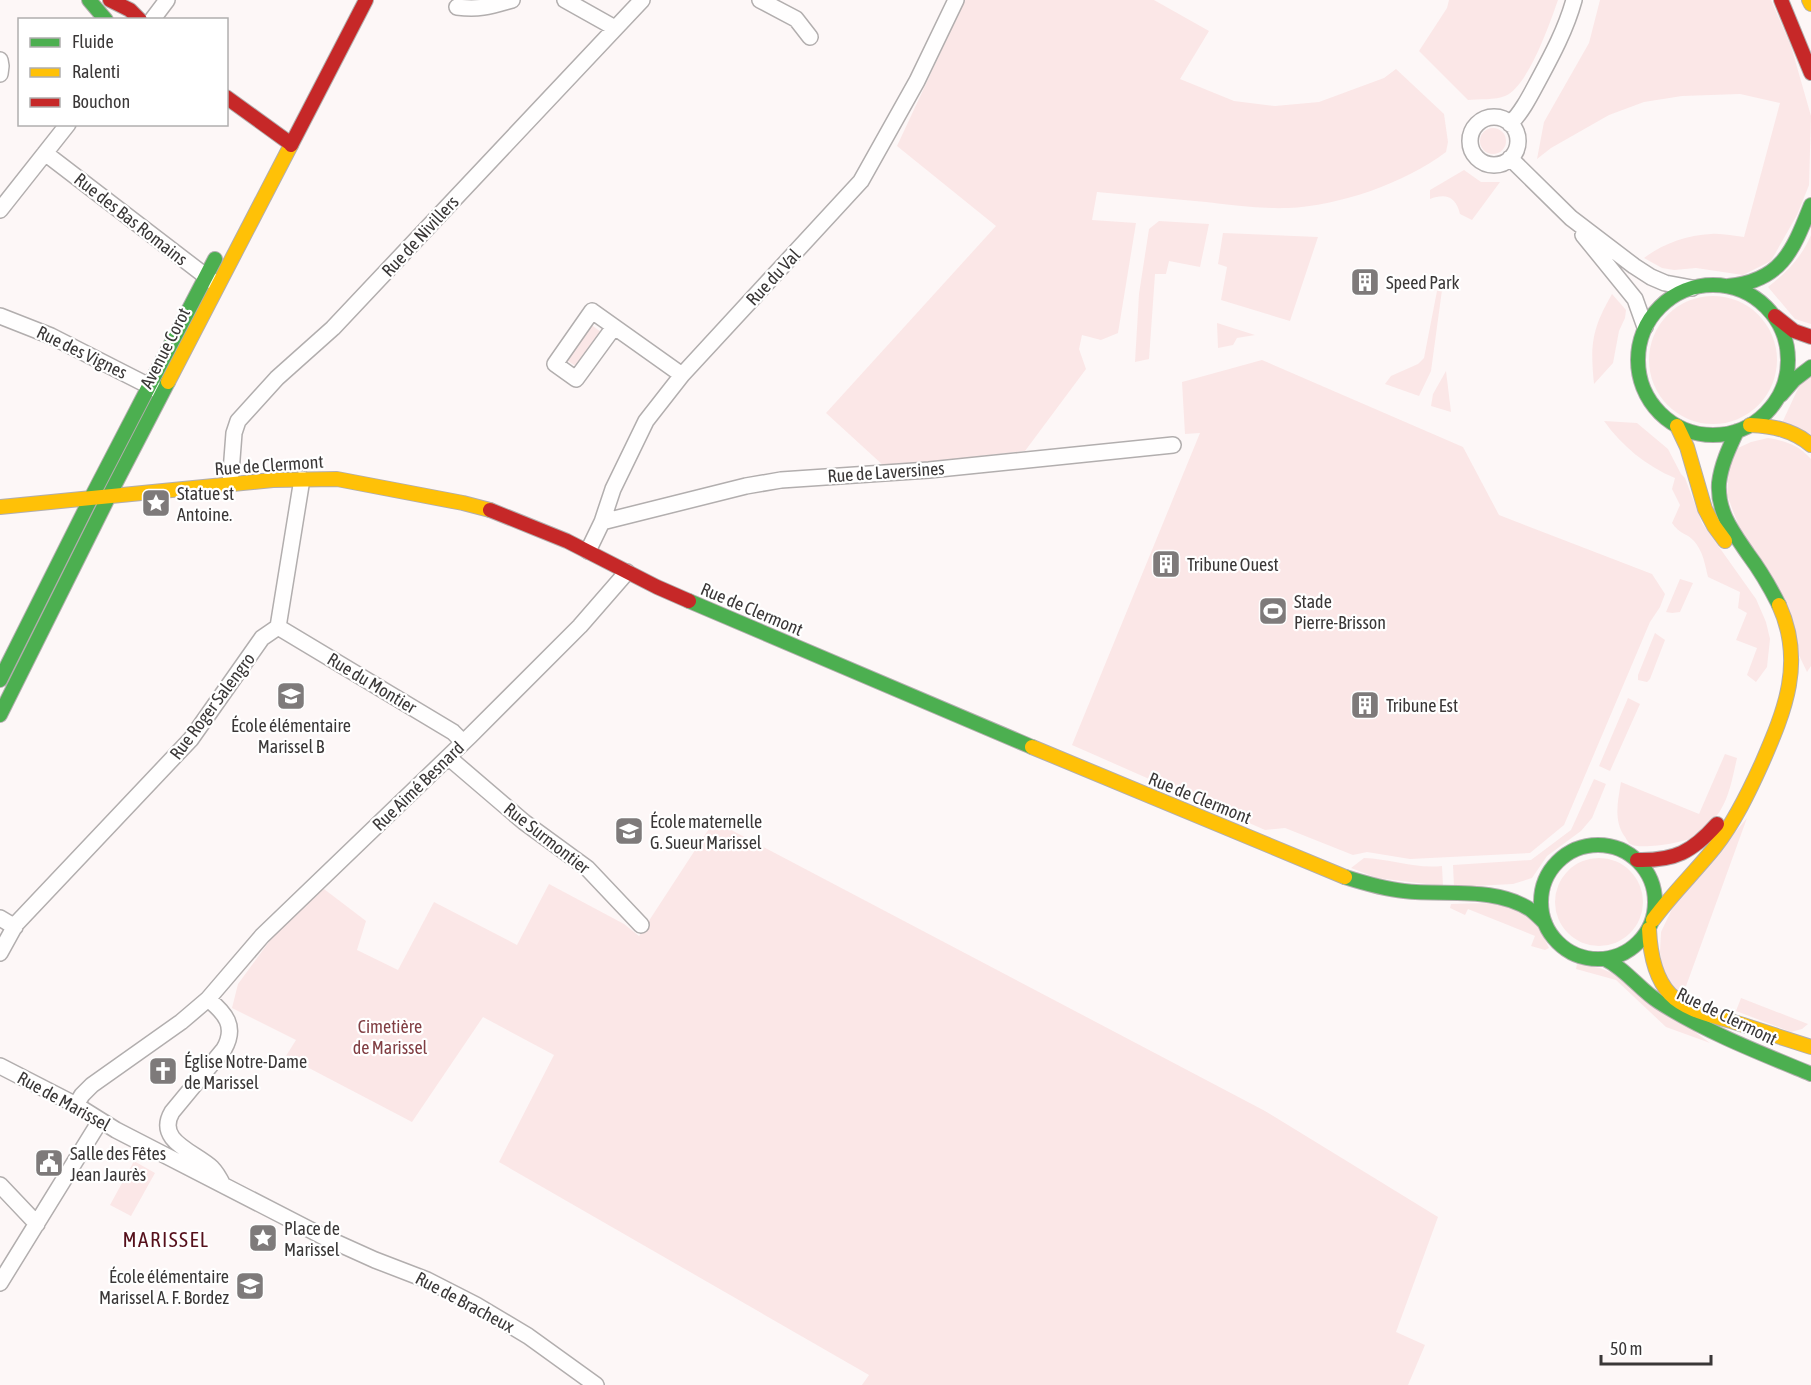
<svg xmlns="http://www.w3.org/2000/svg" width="1811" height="1385" viewBox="0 0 1811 1385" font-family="'Asap Condensed',sans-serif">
<rect width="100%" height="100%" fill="#fdf7f7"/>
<path fill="#fbe7e7" d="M965,0H1154L1209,31L1180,79L1234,101L1275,106L1319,102L1384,78L1396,69L1444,114L1448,142L1446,152C1405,183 1339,206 1288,208C1260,209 1233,205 1206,202C1169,199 1133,195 1097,192L1092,220L1136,223L1118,333L1101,340L1082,335L1079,349L1086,369L1025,451L885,467L826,413L996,226L897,146Z
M1449,0H1558C1550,23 1528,87 1505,96C1496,100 1478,99 1468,100L1419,51L1447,8Z
M1600,0H1771L1791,46L1811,116L1809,185L1797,215L1771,261L1743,275L1696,268L1674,270L1662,268L1644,258C1662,244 1687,235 1711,234C1721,233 1733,236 1744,237L1780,103L1740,94L1682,96L1644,102L1609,115L1551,148L1537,159L1544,122L1589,43Z
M1480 141a13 13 0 1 1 26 0a13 13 0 1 1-26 0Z
M1464,170L1481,182H1500L1472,220L1460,214C1456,196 1445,193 1430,199V190Z
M1159,221L1209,224L1200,267L1169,261L1166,274H1155L1149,359L1135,362L1139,294L1149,229Z
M1223,233L1318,237L1290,321L1221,300L1227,267L1218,264Z
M1811,235V324L1795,319L1768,287C1786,273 1802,257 1811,235Z
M1442,290L1431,371L1419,396L1385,384L1391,376L1418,364L1424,358L1437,291Z
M1612,294L1626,310L1625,318L1619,331L1613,363L1594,384C1590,344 1592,329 1612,294Z
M1649 360a64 64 0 1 1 128 0a64 64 0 1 1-128 0Z
M1217,323L1255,335L1237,338L1233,345L1218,348Z
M590,324L601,332L577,367L565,359Z
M1262,360L1463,447L1499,515L1652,574L1665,594L1660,607L1650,622L1564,825L1530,853L1410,859L1367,852L1353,855L1285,828L1265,830L1072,745L1200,433L1185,434L1182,382Z
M1446,371L1451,412L1431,406L1433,394Z
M1811,377V434L1782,423L1801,382Z
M1604,421L1637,423L1668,449L1681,474L1685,478L1702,523L1756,599L1766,622L1770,639L1767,667L1756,682L1747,675L1757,648L1736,640L1747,613L1738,608L1740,592L1708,577C1705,565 1703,551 1694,541C1687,533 1679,534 1672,523L1680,505L1672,489L1675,478C1646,466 1622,446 1604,421Z
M1768,438C1786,441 1799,445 1811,459V666L1807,672L1744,540L1727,495L1729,467L1738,448L1751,442Z
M1680,579L1693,583L1680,612L1672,613L1666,612Z
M1655,633L1665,640L1650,679L1647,682L1638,680V675Z
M1628,698L1640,704L1610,771L1599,766Z
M1725,754L1737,758C1733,775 1730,795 1720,811C1714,820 1703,832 1694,837C1684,843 1639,850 1630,844C1629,844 1625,837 1625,837C1613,820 1618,801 1621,782L1699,814Z
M1594,779L1606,784L1592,818L1581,831L1547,856L1532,878L1513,884L1454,887L1453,865L1531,860L1571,830Z
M1747,818L1681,1000L1663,972L1660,952L1661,932L1672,909Z
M714,821L1265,1111L1438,1217L1396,1332L1425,1345L1408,1385H862L869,1375L499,1162L554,1055L483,1017L412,1122L286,1056L296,1040L232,1008L238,984L290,913L324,889L366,921L357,950L398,970L434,902L517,945L549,884L624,924L639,936Z
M1364,858C1391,859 1415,869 1442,866L1443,886L1377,878L1351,868Z
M1555 902a44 44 0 1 1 88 0a44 44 0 1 1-88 0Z
M1451,904C1480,904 1514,898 1536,922C1541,929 1545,940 1549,948L1545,950L1531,946L1535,936L1468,909L1465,915L1450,908Z
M1577,964L1600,968L1619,976L1710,1043L1666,1027L1616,980L1576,969Z
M1741,998L1808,1024L1802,1029L1791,1032L1736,1011Z
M134,1161L155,1173L131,1216L110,1205Z"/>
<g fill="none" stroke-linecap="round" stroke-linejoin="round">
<g stroke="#b2aeae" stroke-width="18">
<path id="street" d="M565,0L615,28
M760,0L796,19L810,37
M457,7C480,10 491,6 512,0
M152,20L167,0
M0,60L1,66L0,74
M1470 141a24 24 0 1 1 48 0a24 24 0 1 1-48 0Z
M1510,124C1522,112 1530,96 1538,81C1552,55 1566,29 1574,0
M45,153L212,281
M1510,158L1571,218L1634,266L1651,277L1665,283L1692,288
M0,210L68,124
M1583,235L1635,299L1645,327
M0,316L51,336L157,390
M614,327L576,379L555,364L592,311L682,375
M230,485L234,433L238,421L277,378L333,328L642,0
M602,522L746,486L781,480L929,470L1173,445
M588,551L602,522L613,489L646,421L682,375L861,181L917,81L956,0
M278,627L453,732L463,742
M278,627L302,479
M448,757L524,822L587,868L641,925
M0,918L15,927
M0,953L16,924L191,739L262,638L278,627
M208,999C225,1013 237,1026 224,1049L172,1112C155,1141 195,1152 212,1168C217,1173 220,1179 223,1185
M0,1066L76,1105L116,1130L324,1237L375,1260L427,1280L476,1305L528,1336L596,1385
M76,1105L82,1095L92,1085L181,1022L208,999L262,936L470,736L580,626L627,572
M0,1185L37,1224
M0,1283L100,1121"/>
</g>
<g stroke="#b2aeae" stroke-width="16">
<path id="fast" d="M89,0L106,20
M1638 360a75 75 0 1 1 150 0a75 75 0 1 1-150 0Z
M1728,286C1782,281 1793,250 1811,205
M1781,395L1794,380L1811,367
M1737,431C1729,448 1721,465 1719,483C1717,512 1733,532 1748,554C1760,570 1770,587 1779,605
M689,601L1032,747
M0,680L91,498L215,259
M0,715L109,496L168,382
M1541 902a57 57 0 1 1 114 0a57 57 0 1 1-114 0Z
M1345,877C1364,883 1384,889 1404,891C1445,896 1495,886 1531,910C1536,914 1541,919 1545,923
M1605,959C1627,970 1639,989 1659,1002C1706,1032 1760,1053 1811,1074"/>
</g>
<g stroke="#b2aeae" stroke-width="16">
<path id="slow" d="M1809,0L1811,4
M168,382L291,145
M1750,425C1773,426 1793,430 1811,445
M1677,426L1687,447L1705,509L1714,526L1725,541
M0,507L273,480L337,479L463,503L490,510
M1032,747L1345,877
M1653,920C1672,894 1695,872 1715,847C1735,821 1749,792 1762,763C1785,710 1805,662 1779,605
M1649,929C1650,951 1654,977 1670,994C1686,1011 1715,1016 1737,1023C1761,1031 1786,1039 1811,1047"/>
</g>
<g stroke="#b2aeae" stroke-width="16">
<path id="jam" d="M110,0L130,10L140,20
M1781,0L1811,73
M226,97L291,144
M291,145L366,0
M1775,316L1794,331L1811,337
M490,510L567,541L657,587L689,601
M1637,860C1675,861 1692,852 1717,824"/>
</g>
<use href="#street" stroke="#fffefe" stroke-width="15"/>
<use href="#fast" stroke="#4caf50" stroke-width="14"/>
<use href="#slow" stroke="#ffc107" stroke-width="14"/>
<use href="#jam" stroke="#c62828" stroke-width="14"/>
</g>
<defs>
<g id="building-square" transform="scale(1.5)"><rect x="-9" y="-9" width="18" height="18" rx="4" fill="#7e7a7a" stroke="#fff"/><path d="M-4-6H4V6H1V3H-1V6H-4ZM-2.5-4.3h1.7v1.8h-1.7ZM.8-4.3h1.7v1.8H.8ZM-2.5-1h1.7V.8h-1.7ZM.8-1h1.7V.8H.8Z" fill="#fff"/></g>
<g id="sight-square" transform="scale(1.5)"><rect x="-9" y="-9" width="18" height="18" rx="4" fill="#7e7a7a" stroke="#fff"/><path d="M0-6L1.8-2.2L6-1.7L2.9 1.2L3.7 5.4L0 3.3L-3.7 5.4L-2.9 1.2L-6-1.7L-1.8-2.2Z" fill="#fff"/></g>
<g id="stadium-square" transform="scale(1.5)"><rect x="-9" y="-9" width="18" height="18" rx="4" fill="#7e7a7a" stroke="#fff"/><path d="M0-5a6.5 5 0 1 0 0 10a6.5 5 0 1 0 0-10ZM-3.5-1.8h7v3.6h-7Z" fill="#fff"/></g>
<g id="school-square" transform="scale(1.5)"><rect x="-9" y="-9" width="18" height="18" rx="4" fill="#7e7a7a" stroke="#fff"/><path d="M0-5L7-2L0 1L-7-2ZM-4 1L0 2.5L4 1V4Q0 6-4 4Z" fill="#fff"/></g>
<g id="church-square" transform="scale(1.5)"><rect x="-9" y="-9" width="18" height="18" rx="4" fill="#7e7a7a" stroke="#fff"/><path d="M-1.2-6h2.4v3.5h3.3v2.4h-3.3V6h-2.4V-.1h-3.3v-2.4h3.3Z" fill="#fff"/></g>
<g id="civic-square" transform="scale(1.5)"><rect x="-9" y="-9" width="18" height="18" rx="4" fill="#7e7a7a" stroke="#fff"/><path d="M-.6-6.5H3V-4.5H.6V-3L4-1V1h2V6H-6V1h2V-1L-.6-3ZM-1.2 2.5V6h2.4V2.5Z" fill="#fff"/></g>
</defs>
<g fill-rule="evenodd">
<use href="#building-square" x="1365" y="282"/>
<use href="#sight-square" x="156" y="503"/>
<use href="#building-square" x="1166" y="564"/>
<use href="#stadium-square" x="1273" y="611"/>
<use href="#school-square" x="291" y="696"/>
<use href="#building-square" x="1365" y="705"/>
<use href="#school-square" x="629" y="831"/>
<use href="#church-square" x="163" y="1071"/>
<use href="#civic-square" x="49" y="1163"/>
<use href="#sight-square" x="263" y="1238"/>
<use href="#school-square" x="250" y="1286"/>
</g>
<g text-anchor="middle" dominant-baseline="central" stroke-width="4.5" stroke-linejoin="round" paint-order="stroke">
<g font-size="18" fill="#3a3737" stroke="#fff">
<text transform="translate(131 219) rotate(38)">Rue des Bas Romains</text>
<text transform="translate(420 236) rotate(-47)">Rue de Nivillers</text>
<text transform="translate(773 277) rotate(-47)">Rue du Val</text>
<text transform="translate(165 348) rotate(-63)">Avenue Corot</text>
<text transform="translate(82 352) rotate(26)">Rue des Vignes</text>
<text transform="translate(269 465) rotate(-4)">Rue de Clermont</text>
<text transform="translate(886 472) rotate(-4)">Rue de Laversines</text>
<text transform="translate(752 609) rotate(23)">Rue de Clermont</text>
<text transform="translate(372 683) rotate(31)">Rue du Montier</text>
<text transform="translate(212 706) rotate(-53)">Rue Roger Salengro</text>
<text transform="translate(418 786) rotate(-44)">Rue Aimé Besnard</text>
<text transform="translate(1200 798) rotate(22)">Rue de Clermont</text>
<text transform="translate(547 838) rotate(38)">Rue Surmontier</text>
<text transform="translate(1727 1016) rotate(26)">Rue de Clermont</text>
<text transform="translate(64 1101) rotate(29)">Rue de Marissel</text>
<text transform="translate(465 1302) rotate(28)">Rue de Bracheux</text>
</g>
<g font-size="18" fill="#3a3737" stroke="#fff" text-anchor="start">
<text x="1386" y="282">Speed Park</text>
<text x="177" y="493">Statue st<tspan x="177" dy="21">Antoine.</tspan></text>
<text x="1187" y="564">Tribune Ouest</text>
<text x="1294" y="601">Stade<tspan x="1294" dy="21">Pierre-Brisson</tspan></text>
<text x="1386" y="705">Tribune Est</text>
<text x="291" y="725" text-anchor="middle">École élémentaire<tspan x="291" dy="21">Marissel B</tspan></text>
<text x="650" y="821">École maternelle<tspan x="650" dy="21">G. Sueur Marissel</tspan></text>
<text x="184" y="1061">Église Notre-Dame<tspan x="184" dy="21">de Marissel</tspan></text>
<text x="70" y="1153">Salle des Fêtes<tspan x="70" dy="21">Jean Jaurès</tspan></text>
<text x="284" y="1228">Place de<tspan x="284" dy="21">Marissel</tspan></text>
<text x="229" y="1276" text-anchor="end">École élémentaire<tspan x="229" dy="21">Marissel A. F. Bordez</tspan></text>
</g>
<g font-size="18" fill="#813e43" stroke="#fff">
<text x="390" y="1026">Cimetière<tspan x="390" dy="21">de Marissel</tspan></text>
</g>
<g font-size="21" letter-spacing="1.5" fill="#56111c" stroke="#fff">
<text x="166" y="1239">MARISSEL</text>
</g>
</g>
<rect x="18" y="18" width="210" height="108" fill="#ffffff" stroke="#b0afaf" stroke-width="1.5"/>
<rect x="30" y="38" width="30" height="9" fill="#4caf50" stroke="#b0afaf" stroke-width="1.5"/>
<text x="72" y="48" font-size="18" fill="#3a3737">Fluide</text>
<rect x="30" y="68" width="30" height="9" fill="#ffc107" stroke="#b0afaf" stroke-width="1.5"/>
<text x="72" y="78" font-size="18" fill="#3a3737">Ralenti</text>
<rect x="30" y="98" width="30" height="9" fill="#c62828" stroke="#b0afaf" stroke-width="1.5"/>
<text x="72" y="108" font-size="18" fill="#3a3737">Bouchon</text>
<path d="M1601 1355v9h110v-9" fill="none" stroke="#3a3737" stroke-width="3"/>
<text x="1610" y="1355" font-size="18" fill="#3a3737" stroke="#ffffff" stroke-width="4.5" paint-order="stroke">50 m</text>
</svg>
